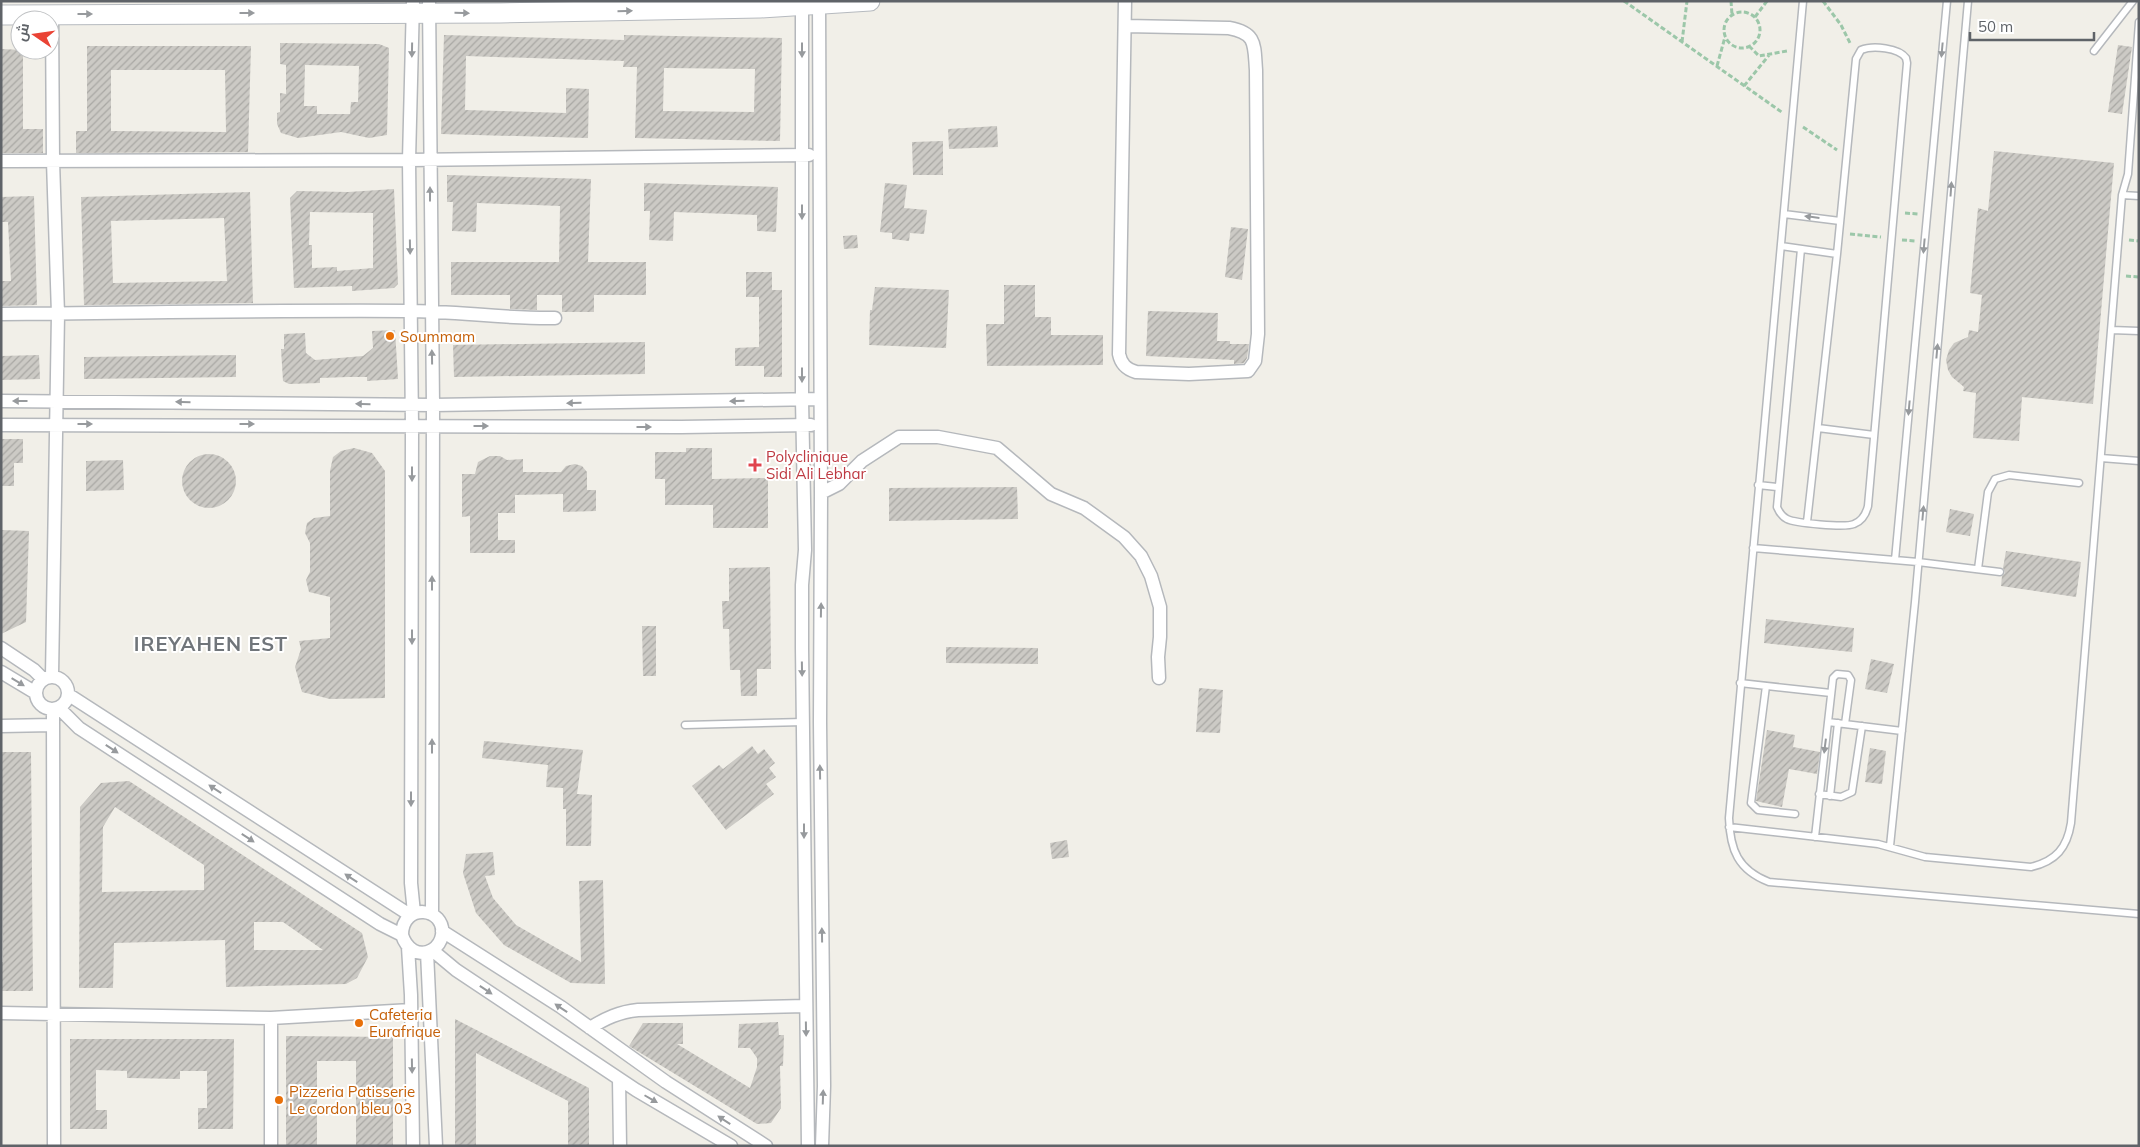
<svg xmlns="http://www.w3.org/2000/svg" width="2140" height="1147" viewBox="0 0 2140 1147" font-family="Mulish,Cairo,sans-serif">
<defs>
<pattern id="building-hatch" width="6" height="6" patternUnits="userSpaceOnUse" patternTransform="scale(1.25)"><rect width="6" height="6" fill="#cccac5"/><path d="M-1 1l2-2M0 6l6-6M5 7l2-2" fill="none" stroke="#a9a8a4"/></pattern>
</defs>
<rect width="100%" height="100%" fill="#f1efe8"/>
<path fill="url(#building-hatch)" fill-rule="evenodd" d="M444,35L624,40V35L782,38L780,141L635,138L637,67H623L624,61L466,56L465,110L566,113V88L589,89L588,138L441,134ZM664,68L755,69L754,112L663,111Z
M280,43L379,44L389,48L387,135L369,138L341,132L298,138L281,133L277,124V113L280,112V93L286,94V65L280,64ZM305,65L359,66L358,102H351L350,114H317V106H304Z
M2118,45L2132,47L2122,114L2108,112Z
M87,46H251L248,152L76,153V131H87ZM111,70H225L226,132L111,131Z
M1,49L23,50V129H43V153H1Z
M997,126L998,147L949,149L948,129Z
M943,141V175H913L912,142Z
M1994,151L2114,163L2093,404L2022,397L2019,441L1973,438L1976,393L1963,391L1964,387L1952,377L1948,370L1946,360L1949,350L1954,343L1968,337L1969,330L1978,332L1982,295L1970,293L1978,208L1988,211Z
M447,175L591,179L588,262H646V295H594V312H562V295H537V310L510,309V295H451V262H559L560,206L477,203L476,232L452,231L453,202H447Z
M644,183L778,187L776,232L757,231V215L674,212L673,241L649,240L650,211H644Z
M885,183L907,185L904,208L927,210L924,234L910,233L909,241L892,239V233L880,232Z
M394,189L398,284L394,288L352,291V286L294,288L290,198L297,191L348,192ZM310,212L373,213V268L337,271V267L312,268V245H309Z
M250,192L253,303L84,305L81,197ZM224,218L227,281L113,283L111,221Z
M34,196L37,305L1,306V281H11L8,222H1V197Z
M1231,227L1248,229L1242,280L1225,277Z
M857,235L858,248L844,249L843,236Z
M746,272H772V290H782V377H764V366H735V348L759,347V297H746Z
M1004,285H1035V317H1051V335H1103V365L987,366L986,324H1004Z
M875,287L949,290L946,348L869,345L870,310H872Z
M1148,311L1218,313L1217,341H1230V344H1249L1247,358L1244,363L1234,364V360L1146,356Z
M395,330L398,379L367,381V377H348L320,378V383L289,384L283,381L281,349H284V334L305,333L306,353L315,360L363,356L373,348L372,331Z
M645,342V374L454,377L453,345Z
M39,355L40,379L1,380V356Z
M236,355V377L84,379V357Z
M1,439H23V463H14V486H1Z
M354,448L372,453L385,471V698L330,699L302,692L295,667L301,649L299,641L330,638V597L309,592L306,580L310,572V543L305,533L307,523L314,518L330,516V471L333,457L341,451Z
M686,448H712V479L768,478V528H713V505H665V479H655V452H686Z
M182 481a27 27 0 1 1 54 0a27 27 0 1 1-54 0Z
M490,456H500L507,460L523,459V472H561L566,466L575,464L582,466L587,472V490H596V511L563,512V494L515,495V513H498V540H515V553H470V516L462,517V474H475L478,462Z
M123,460L124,490L86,491V461Z
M1017,487L1018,519L889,521V488Z
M1950,509L1974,514L1970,536L1946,532Z
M2,530L29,531L26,622L1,634Z
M2006,551L2081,562L2076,597L2001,586L2002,576L2005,573L2003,568Z
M770,567L771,669H757V696H741L740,670H730L729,629H723L722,601H729V568Z
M1766,619L1854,628L1852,652L1764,643Z
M642,626H656V676H643Z
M946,647L1038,648V664L946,663Z
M1871,659L1894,664L1887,693L1865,689Z
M1199,688L1223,690L1220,733L1196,732Z
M1767,730L1795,735L1793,747L1820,752L1817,774L1789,769L1782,807L1756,801Z
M484,741L583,750L577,794L592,795L591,846H566V809H563V788L546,787L548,765L482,758Z
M752,746L758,754L764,749L775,763L769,768L776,777L766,784L774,794L726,830L692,786L719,765L723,769Z
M1870,748L1886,751L1882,784L1865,782Z
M1,752H31L33,991H1V962H3Z
M129,781L362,933L368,957L357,978L346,984L226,987L225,940L114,943L113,988H79L80,807L101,783ZM115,807L204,865V890L102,892L103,827ZM254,922H283L323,950H254Z
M1067,840L1069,857L1052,859L1050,843Z
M493,852L495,875L485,876L493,898L516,925L581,962L579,881L603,880L605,984L571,983L504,945L476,913L463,873L466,854Z
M455,1019L589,1088V1146H568V1101L476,1053V1146H455Z
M778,1022L779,1035H784L783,1066H780L781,1108L771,1123L757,1124L629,1046L643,1023H683V1044H677L750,1088L757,1067V1058L750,1048H738L739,1024Z
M286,1036L393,1037V1146H356V1061H317V1146H286Z
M70,1039H234L233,1129H198V1108H207V1071H180V1079L127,1078V1071L96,1070V1110H107V1129H70Z"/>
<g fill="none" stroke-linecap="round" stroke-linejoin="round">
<g stroke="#b5b8bc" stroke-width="9">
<path id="lane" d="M1803,1L1729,818C1730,850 1738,870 1769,882L2139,914
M2094,51L2133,1
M2122,195L2139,196
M1784,214L1840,221
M1781,246L1837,254
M1801,249L1777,507C1779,512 1781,516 1787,519C1795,523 1845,528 1854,524C1862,521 1866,514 1868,506L1907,63L1906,58C1899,48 1873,45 1861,50L1856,59L1837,254L1807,522
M2111,330L2139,331
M1818,428L1874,435
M2101,458L2139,461
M1758,485L1777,487
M1753,548L1918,562L2000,572
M1895,560L1947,1
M1978,569L1988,492L1995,479L2009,475L2079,483
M1740,683L1831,693
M1766,686L1751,803L1758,810L1795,814
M1828,722L1902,731
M685,725L804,722
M1819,794L1841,797L1852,792L1862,726
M1830,796L1838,723
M1729,827L1878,844L1925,857L2031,867C2056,861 2067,848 2071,823L2122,195L2128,174L2139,22
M1815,837L1833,678L1837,674L1848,675L1851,680L1845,724
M1890,846L1915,602L1968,1"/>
</g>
<g stroke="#b5b8bc" stroke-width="15">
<path id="street" d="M413,1L409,160L412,426L411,883L414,913
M429,1L433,405L432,914
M802,1V400L805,550L802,585V648L808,1146
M819,1L821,493L820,722L824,1086L822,1146
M52,14L53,161L58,314L52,676
M1125,26L1229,28C1257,33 1254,45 1256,70L1258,334L1255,361L1248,371L1189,374L1136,372C1126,369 1121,364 1119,354L1125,1
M1,161L409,160L809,155
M1,314C137,313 272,310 407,311C457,311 506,319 555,318
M1,401L433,405L820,399
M1,425L681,427L811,425
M821,493L839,484L862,461L899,437H938L997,448L1051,494L1084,508L1124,537L1141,556L1151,576L1160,607V637L1158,657L1159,678
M1,648L34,670L43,679
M1,672L36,693
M36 693a16 16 0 1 1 32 0a16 16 0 1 1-32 0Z
M69,695L410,915
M59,708L79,728L380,924L402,935C406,948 418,958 432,950C437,947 441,941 442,935C446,907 402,902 402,935
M53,709L54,1146
M1,726L53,725
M442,931L561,1007L666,1082L766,1146
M408,947L411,995L413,1146
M432,950L456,970L636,1090L731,1146
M427,952L436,1146
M1,1013L271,1018L411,1010
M271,1018V1146
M590,1028C606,1018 619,1012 638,1010L806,1006
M619,1079L620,1146"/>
</g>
<g stroke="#b6babf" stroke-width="21">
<path id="secondary" d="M1,15L500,13L760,8L870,1"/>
</g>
<path stroke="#9cc7a9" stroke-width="3" stroke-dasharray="5 2.5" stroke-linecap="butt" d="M1624,1L1783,113
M1731,1L1732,15
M1823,1L1841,25L1851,45
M1724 30a18 18 0 1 1 36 0a18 18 0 1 1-36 0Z
M1755,17L1767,1
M1682,42L1687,1
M1749,46L1759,56L1787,51
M1717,66L1725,37
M1744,86L1770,54
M1803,127L1837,150
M1905,213L1918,214
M1850,234L1881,237
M1902,240L1916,241
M2129,240L2139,241
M2126,276L2139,277"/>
<use href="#lane" stroke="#fff" stroke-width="6"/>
<use href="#street" stroke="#fff" stroke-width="12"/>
<use href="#secondary" stroke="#fff" stroke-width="19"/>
</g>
<defs><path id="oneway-solid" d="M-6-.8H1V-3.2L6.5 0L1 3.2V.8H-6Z" transform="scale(1.25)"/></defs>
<g fill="#979a9d">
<use href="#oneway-solid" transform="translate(625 11) rotate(-1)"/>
<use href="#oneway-solid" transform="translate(247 13)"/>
<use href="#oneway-solid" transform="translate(462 13) rotate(1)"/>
<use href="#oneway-solid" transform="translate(85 14)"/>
<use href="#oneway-solid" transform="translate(412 50) rotate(91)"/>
<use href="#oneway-solid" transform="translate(802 50) rotate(90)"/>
<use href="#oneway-solid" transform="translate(1942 50) rotate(95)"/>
<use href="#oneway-solid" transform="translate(1951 189) rotate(-86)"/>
<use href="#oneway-solid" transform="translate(430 194) rotate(-90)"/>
<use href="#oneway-solid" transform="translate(802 212) rotate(90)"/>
<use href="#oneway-solid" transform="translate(1812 217) rotate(-173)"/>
<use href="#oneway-solid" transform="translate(1924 246) rotate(95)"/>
<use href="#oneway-solid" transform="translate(410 247) rotate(89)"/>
<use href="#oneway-solid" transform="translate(1937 351) rotate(-85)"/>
<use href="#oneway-solid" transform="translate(432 357) rotate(-91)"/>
<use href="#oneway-solid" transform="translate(802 375) rotate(90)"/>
<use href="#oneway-solid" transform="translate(20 401) rotate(180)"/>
<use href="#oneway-solid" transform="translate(737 401) rotate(179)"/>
<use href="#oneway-solid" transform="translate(183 402) rotate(-179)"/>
<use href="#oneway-solid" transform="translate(574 403) rotate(179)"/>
<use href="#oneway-solid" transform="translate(363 404) rotate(-179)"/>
<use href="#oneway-solid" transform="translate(1909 408) rotate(95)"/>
<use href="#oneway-solid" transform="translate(85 424)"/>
<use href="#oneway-solid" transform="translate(247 424)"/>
<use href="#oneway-solid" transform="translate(481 426)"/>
<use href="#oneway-solid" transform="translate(644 427)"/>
<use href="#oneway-solid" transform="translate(412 474) rotate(90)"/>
<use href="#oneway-solid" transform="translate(1923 513) rotate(-85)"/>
<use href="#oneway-solid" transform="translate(432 583) rotate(-90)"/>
<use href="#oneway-solid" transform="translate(821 610) rotate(-89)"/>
<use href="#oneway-solid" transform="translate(412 637) rotate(90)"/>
<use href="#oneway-solid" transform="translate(802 669) rotate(89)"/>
<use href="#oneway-solid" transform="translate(18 682) rotate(31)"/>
<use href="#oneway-solid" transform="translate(432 746) rotate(-90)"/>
<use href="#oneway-solid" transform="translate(1825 746) rotate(97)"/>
<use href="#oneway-solid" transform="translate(112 749) rotate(33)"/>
<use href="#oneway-solid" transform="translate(820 772) rotate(-91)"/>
<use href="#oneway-solid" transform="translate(215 789) rotate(-147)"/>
<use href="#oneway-solid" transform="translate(411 799) rotate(90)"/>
<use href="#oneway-solid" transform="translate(804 831) rotate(90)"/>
<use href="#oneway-solid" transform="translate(248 838) rotate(33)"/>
<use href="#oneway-solid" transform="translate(351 878) rotate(-147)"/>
<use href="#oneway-solid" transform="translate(822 935) rotate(-91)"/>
<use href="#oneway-solid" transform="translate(486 990) rotate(34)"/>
<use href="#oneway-solid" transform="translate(561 1008) rotate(-146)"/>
<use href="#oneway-solid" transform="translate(806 1029) rotate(89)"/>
<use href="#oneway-solid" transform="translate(412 1066) rotate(89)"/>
<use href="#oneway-solid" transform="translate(823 1097) rotate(-88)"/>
<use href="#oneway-solid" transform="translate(651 1099) rotate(30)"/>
<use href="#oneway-solid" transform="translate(724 1120) rotate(-147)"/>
</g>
<g fill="#e8710a" stroke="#fff" stroke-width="2">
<circle cx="390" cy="336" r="5"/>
<circle cx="359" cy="1023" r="5"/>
<circle cx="279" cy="1100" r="5"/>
</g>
<path fill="#e0444e" stroke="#fff" stroke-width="2" d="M752.5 457.5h5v5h5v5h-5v5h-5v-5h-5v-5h5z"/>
<g text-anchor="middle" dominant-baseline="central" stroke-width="4" stroke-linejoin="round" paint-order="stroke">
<g font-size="15" fill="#c56008" stroke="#fff" text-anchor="start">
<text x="400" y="336">Soummam</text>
<text x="369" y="1014">Cafeteria<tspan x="369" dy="17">Eurafrique</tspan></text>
<text x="289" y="1091">Pizzeria Patisserie<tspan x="289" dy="17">Le cordon bleu 03</tspan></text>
</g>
<g font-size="15" fill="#be3a42" stroke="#fff" text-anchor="start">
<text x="766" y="456">Polyclinique<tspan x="766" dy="17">Sidi Ali Lebhar</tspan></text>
</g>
<g font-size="20" font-weight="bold" letter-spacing="1" fill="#70757a" stroke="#fff">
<text x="211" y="643">IREYAHEN EST</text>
</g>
</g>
<rect width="2140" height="1147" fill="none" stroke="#5f6368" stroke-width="5"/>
<g transform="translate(35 35) rotate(283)"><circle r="24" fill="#ffffff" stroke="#bfc1c3"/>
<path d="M0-4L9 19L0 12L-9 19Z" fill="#ea4335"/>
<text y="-8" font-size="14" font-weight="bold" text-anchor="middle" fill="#5f6368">ش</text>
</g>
<path d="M1970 32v8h124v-8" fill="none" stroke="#5f6368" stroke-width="2.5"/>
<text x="1978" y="32" font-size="15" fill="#5f6368" stroke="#ffffff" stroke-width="4" paint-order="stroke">50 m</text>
</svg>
